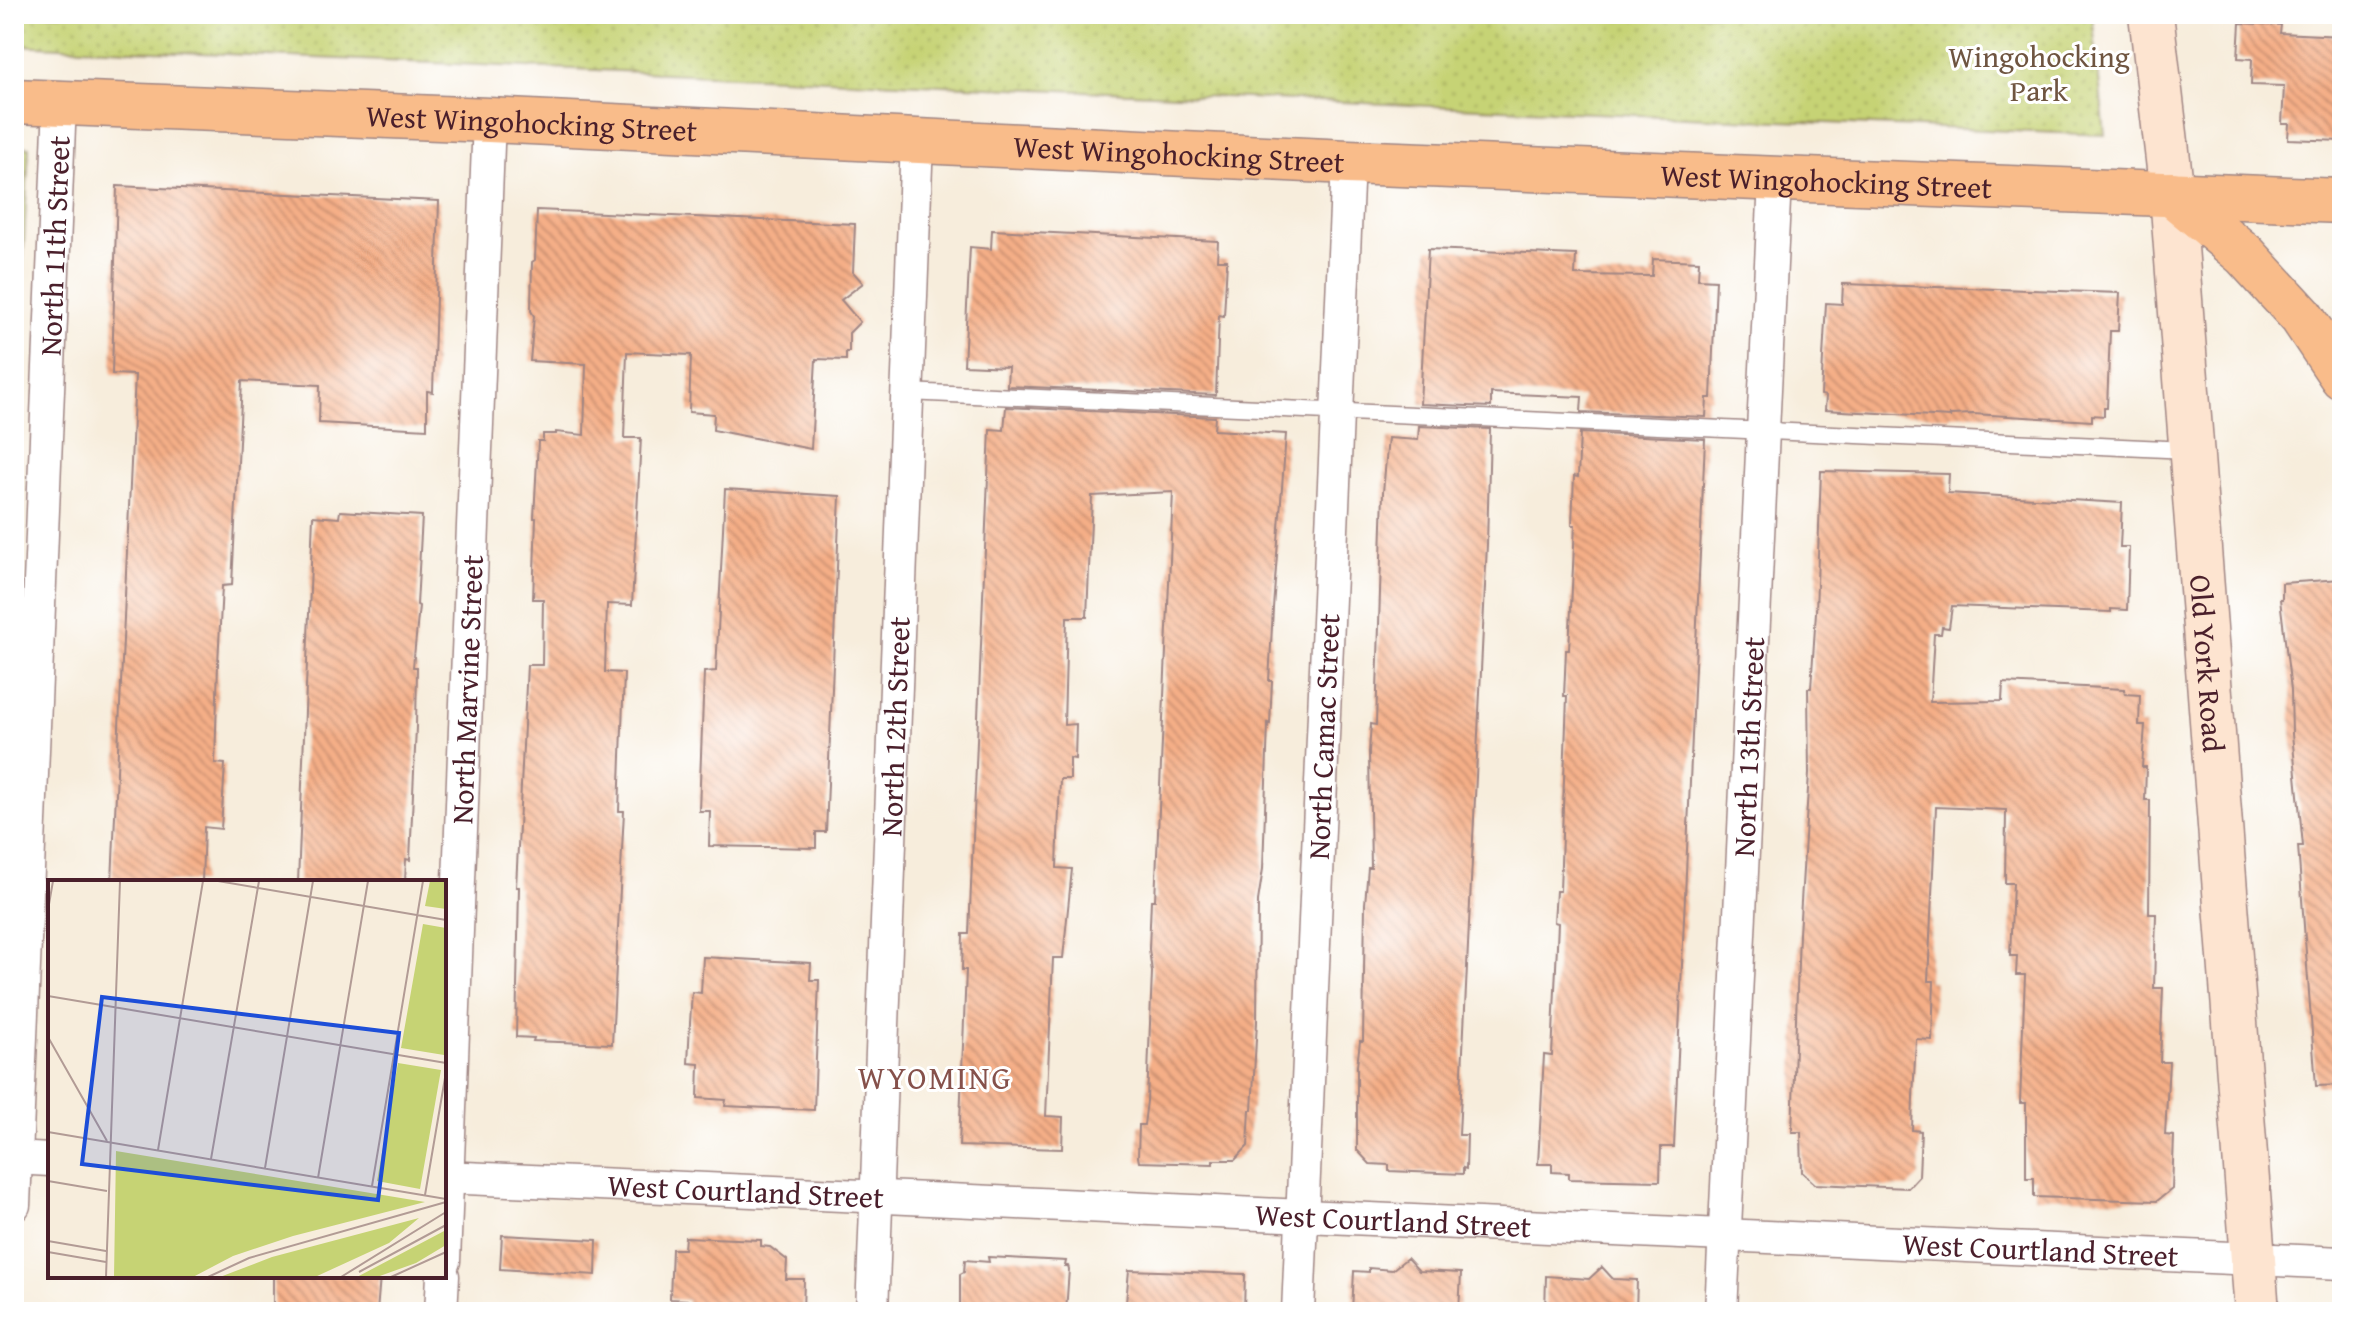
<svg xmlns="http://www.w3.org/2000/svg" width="2356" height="1326" viewBox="0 0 2356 1326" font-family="'Gentium Book Plus',serif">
<defs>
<pattern id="grass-dots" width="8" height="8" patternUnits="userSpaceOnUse" patternTransform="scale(2)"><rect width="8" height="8" fill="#c6d374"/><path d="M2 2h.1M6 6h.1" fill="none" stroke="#acb565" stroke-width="1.8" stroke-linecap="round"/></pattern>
<pattern id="building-back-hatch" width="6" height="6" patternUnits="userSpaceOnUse" patternTransform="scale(2)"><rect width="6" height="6" fill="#f5af87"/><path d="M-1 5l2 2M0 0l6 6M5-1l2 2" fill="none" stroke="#c88e6f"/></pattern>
</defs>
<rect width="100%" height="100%" fill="#fff"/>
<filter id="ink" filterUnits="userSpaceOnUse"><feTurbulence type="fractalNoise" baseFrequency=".0125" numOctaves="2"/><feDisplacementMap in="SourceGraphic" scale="16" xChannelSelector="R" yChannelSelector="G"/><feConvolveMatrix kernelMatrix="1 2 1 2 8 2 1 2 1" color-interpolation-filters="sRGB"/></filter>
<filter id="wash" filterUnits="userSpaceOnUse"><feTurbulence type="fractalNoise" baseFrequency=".006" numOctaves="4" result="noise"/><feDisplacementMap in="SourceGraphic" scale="32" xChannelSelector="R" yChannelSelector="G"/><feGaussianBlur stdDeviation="1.8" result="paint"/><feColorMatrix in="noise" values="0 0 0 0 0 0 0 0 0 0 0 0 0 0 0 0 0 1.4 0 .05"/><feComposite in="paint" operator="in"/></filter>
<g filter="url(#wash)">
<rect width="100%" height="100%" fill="#f7eddc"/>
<path fill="url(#grass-dots)" stroke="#887950" stroke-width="2" d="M14,14H2092L2105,135L14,45Z
M14,146L29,147L14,427Z"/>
<g id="blocks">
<path fill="url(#building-back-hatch)" d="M2240,23L2281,25L2280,33L2342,36V141L2288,139L2289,124H2282L2284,86L2251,85L2252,59L2238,58Z
M117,186L439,201L433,392L427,391V429L319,423L320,385L242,381L232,585L222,586L218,663L215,763L225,764L221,829L204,827L202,882H112L135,375L112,374Z
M537,210L855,224L853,272L863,283L841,300L860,322L849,333V352H846V360L816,359L811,449L713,430L714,414L689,412L691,355L627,352L624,438H641L632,605L607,604L605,672L624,673L619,811H624L612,1044L533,1041L534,1038L516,1037L519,887H516L527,665H542L543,599H533L536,518H534L538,441H543V434H556V432L584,435L586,364L530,361L534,316L531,311L532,262L535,260Z
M992,230L1218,241L1217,260H1227L1224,316L1219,315L1216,395L1007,386L1008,367L964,365L970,247L991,249Z
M1428,249L1576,255L1575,275L1652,276L1653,259L1699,261L1698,279L1716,280L1711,398H1707L1706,417L1581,412L1582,397L1491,393V407L1420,404Z
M1843,284L2120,293L2118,331H2110L2107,408H2104V416L2092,415V421L1973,414L1950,415V417L1825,410L1826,396L1821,395L1826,303L1842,304Z
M1006,407L1215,417L1214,430L1286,434L1273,608L1269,681H1272L1270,724L1268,723L1263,869L1258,901L1257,1022L1252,1110H1250L1248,1146L1235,1160H1213V1164L1139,1162L1138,1157L1139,1125H1144L1147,1101L1152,972L1149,949L1151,900H1155L1173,492L1092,496L1087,617H1067L1064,725L1076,724L1075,759L1070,758V779H1060L1057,868L1072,869L1063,958H1053L1046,1116L1063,1117L1062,1149L959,1146L966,970H962L963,934H969L990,429L1004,430Z
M1419,426L1490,429L1487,544L1459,1135H1467L1466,1169L1463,1168V1174L1389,1171V1165L1370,1164L1357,1150V1066L1360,1041H1363L1365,904L1368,868H1371L1369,752L1371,724L1376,725L1383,492L1388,438L1418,440Z
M1580,433L1705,439L1674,1147H1661L1660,1181L1569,1179V1173L1552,1172V1164H1538L1544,1055L1552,1056L1558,923L1554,922L1556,891H1560L1567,696H1564L1566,650H1569L1575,525H1572L1574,476L1578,477Z
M1821,471L1949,474L1948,493L2122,503L2120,547H2129L2127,610L2111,609V612L1952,606L1949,628L1942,627L1941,634H1934L1930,702L2002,701L2003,683L2124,689L2125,694L2140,695L2139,725H2145L2142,767H2146L2145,800H2150L2149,914H2156L2154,988H2163L2160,1062H2169L2165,1135L2174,1136L2172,1189L2157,1201L2034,1197V1178H2026V1103H2020L2025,975H2016L2017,956H2010L2013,883H2005L2006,810L1936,807L1928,981H1934L1932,1040L1916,1039L1913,1097L1912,1130L1921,1131L1919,1176L1908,1188L1815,1184L1802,1172L1801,1132H1792L1799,934L1809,773L1808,688H1811L1816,612Z
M725,489L840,496L826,832H816V848L709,846L710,811H699L704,672L716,671Z
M340,511L422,516L417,605L419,606L413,667H417L416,727L410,860L406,859L405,882H298L313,516L339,518Z
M2342,579V1085L2316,1086L2298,846H2303L2292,734L2291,690L2280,599H2282V583Z
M703,957L811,963L810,980H819L814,1110L725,1106L726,1100L698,1098L699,1064L688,1063L690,1023L692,992L701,993Z
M502,1235L597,1240L596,1275L500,1269Z
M685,1237L761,1240V1246L770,1247L787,1260L786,1279H804L803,1312H687V1300L670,1299L672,1249H684Z
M988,1257L1066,1261L1065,1266H1068L1069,1269L1066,1312H960V1274L964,1272L965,1260L989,1262Z
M1407,1258L1419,1271L1461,1273L1459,1312H1352L1354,1271L1369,1272V1268L1392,1270Z
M1602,1267L1613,1279L1637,1280L1636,1312H1545L1546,1276L1589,1279Z
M1129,1270L1245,1274L1244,1312H1136L1137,1304L1126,1303Z
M273,1276H380L377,1312H273Z"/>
</g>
</g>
<g filter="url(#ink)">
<use href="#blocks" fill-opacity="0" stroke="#a08684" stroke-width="2"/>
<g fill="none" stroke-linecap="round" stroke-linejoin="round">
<g stroke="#a08684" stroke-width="19">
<path id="lane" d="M907,392L2188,450"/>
</g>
<g stroke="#a08684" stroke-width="35">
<g id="street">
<path d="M14,1158L50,1160"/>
<path id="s1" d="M444,1177L2342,1263"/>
<path id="s2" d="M14,1205L60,103"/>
<path id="s3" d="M444,1261L489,120"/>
<path d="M441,1312L443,1276"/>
<path id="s4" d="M872,1312L917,140"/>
<path id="s5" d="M1298,1312L1348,162"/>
<path id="s6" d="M1721,1312L1775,180"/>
</g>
</g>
<g stroke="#a08684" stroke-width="47">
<g id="secondary">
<path id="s7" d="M2151,14L2172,194L2257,1312"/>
</g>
</g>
<g stroke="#a08684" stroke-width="47">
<g id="primary">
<path id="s8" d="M14,101L489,120L1348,162L2342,201"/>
<path d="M2172,194L2245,255L2301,316L2342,377"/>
</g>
</g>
<use href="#lane" stroke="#fff" stroke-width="16"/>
<use href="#street" stroke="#fff" stroke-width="32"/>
<use href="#secondary" stroke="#fde4d0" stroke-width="44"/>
<use href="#primary" stroke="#f9bc8a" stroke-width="44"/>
</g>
</g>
<g text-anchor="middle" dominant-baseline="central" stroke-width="6" stroke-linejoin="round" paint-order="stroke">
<g font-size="30" fill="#6f5541" stroke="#fff">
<text x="2039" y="56">Wingohocking<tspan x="2039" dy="34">Park</tspan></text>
</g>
<g font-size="30" fill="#4a1f2b" stroke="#fff">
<text stroke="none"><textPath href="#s8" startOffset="518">West Wingohocking Street</textPath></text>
<text stroke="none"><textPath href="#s8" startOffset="1166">West Wingohocking Street</textPath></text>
<text stroke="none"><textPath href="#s8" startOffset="1814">West Wingohocking Street</textPath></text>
<text stroke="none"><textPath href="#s2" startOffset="960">North 11th Street</textPath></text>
<text stroke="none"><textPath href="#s7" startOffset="652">Old York Road</textPath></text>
<text stroke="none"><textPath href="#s3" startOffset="572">North Marvine Street</textPath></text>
<text stroke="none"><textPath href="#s4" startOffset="586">North 12th Street</textPath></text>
<text stroke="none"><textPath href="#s5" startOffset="576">North Camac Street</textPath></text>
<text stroke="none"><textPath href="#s6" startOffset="566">North 13th Street</textPath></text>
<text stroke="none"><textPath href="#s1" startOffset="302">West Courtland Street</textPath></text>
<text stroke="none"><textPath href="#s1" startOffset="950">West Courtland Street</textPath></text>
<text stroke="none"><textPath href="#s1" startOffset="1598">West Courtland Street</textPath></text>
</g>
<g font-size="32" letter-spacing="2" fill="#86514b" stroke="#fff">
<text x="935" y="1077">WYOMING</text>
</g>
</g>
<g transform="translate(48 880)">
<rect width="398" height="398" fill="#f7eddc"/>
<path d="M382,1H398V29L377,26ZM375,44L398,48L396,175L353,168ZM350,183L393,190L372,309L329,301ZM68,271L377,322L245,356L185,376L145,397H66ZM371,338L341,363L267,397H172L224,377ZM398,350V365L368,383L329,397H309Z" fill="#c6d374"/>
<path fill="none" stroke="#b29b95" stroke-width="2" d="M170,1L398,40M0,30L5,1M0,116L398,183M0,157L59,261M0,252L398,319M110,270L155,1M163,279L211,1M217,288L265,1M270,298L320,1M0,301L59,311M324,306L375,1M377,315L398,192M0,361L58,371M0,372L58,382M311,392L398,345M58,397L72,1M160,397L201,378L398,322M293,397L398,332M343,397L398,372"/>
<path fill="#1d4ed8" fill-opacity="0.15" stroke="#1d4ed8" stroke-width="4" d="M54,117L351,153L330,320L34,284Z"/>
<rect width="398" height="398" fill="none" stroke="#4a1f2b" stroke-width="4"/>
</g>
<rect width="2356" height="1326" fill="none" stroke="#fff" stroke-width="48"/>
</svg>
